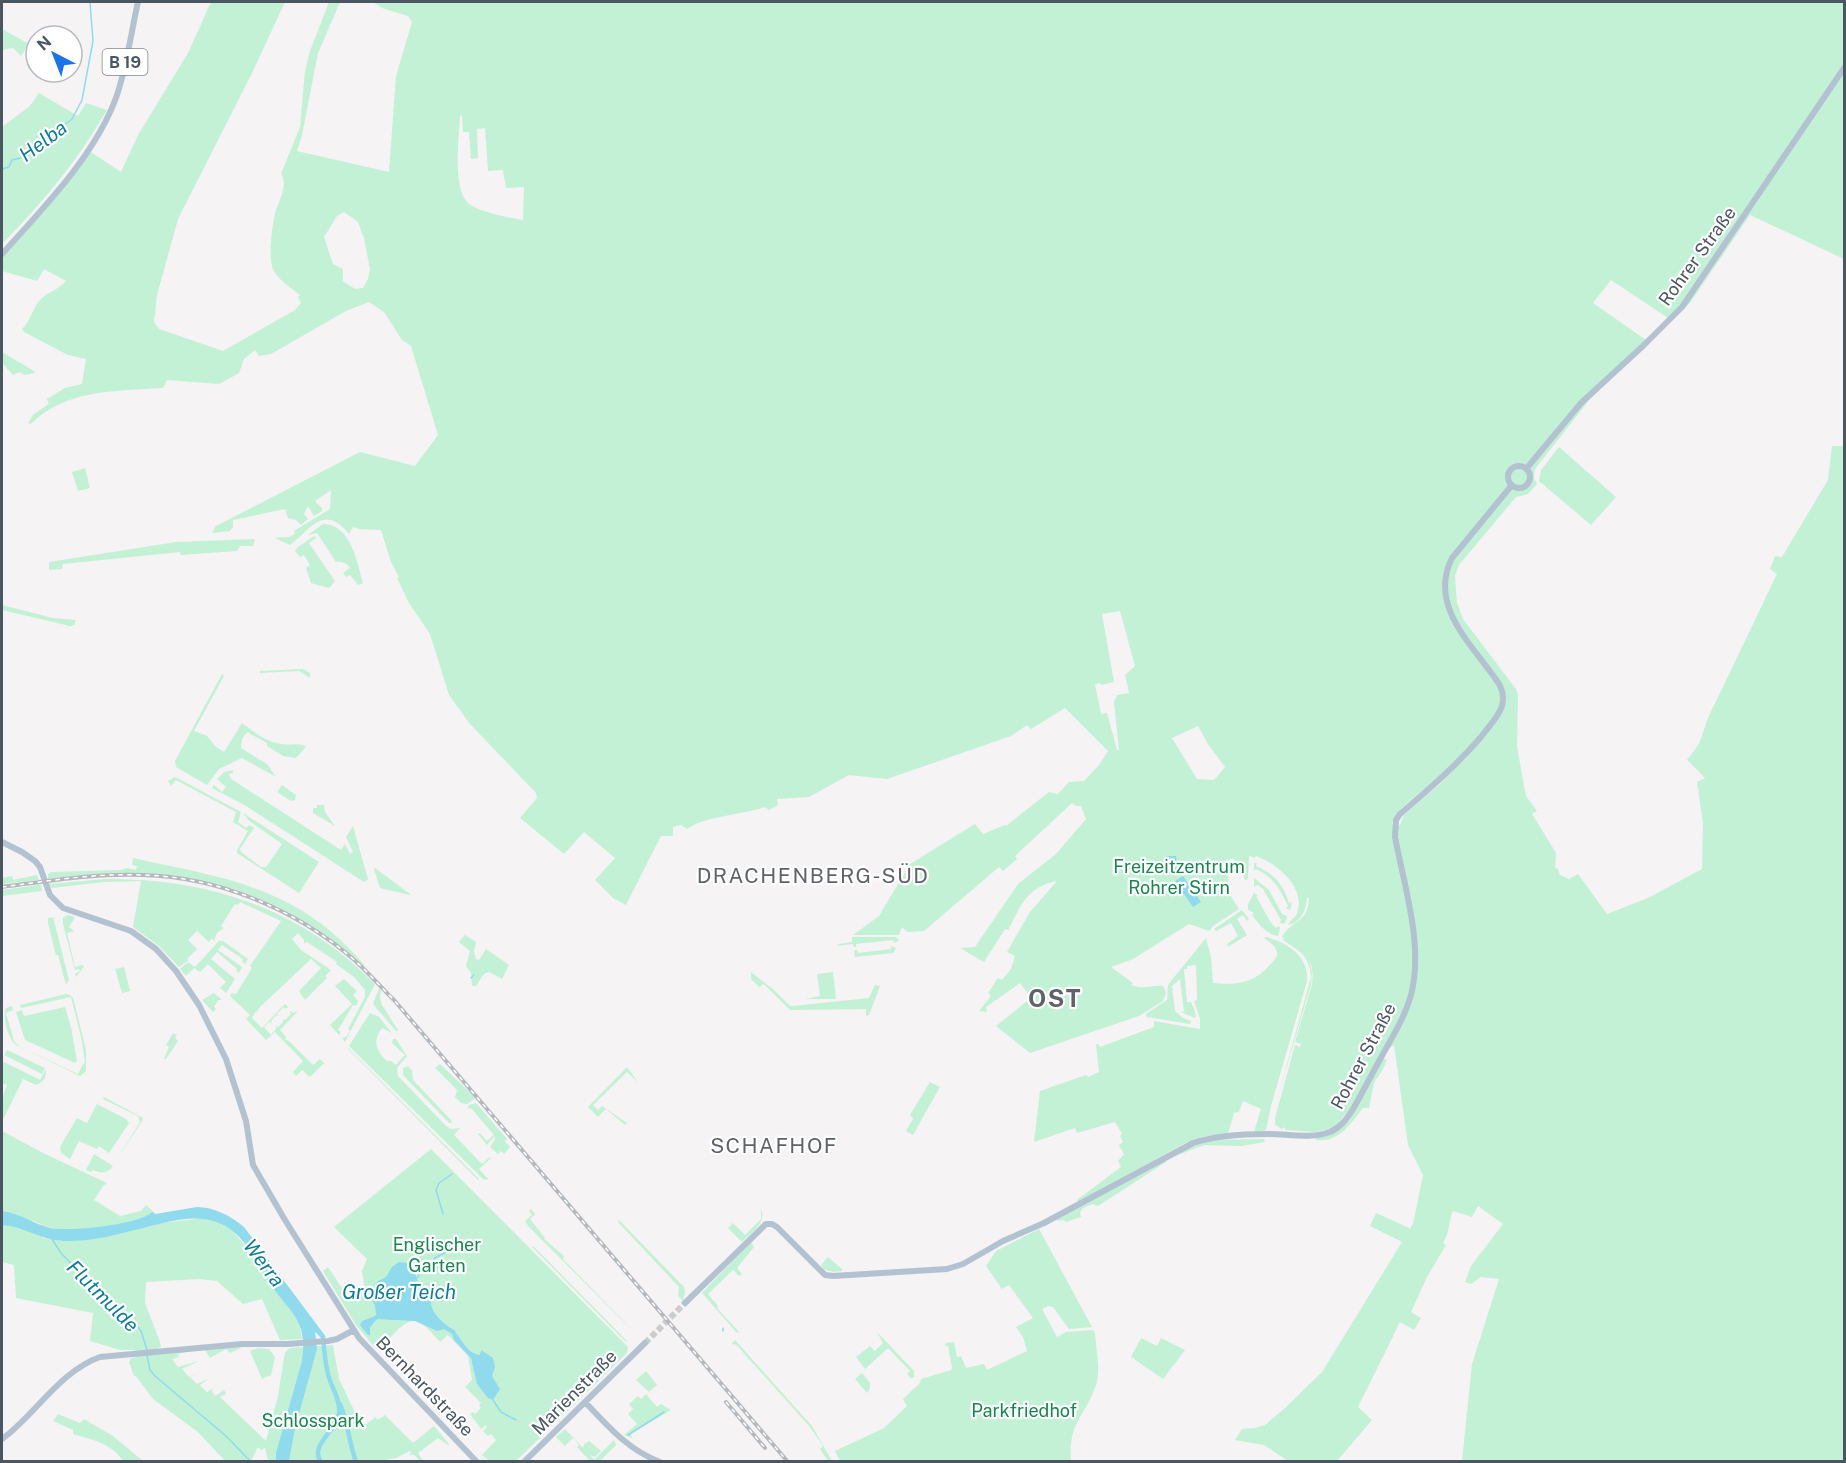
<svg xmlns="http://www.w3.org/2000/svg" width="1846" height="1463" viewBox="0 0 1846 1463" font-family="'Public Sans',sans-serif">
<rect width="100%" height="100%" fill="#f5f3f3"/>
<path fill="#c3f1d5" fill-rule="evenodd" d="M211,2H285L252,73L178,219L157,295L154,322L159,329L223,351L295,310L301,303L298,297L300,295C291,288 278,280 273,269C268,258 272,226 275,214C278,202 289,185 281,174L300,127L305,71L310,51L329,2H340L318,53L302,135L297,151L389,172L396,76L412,22L408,16L382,8L373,2H1844V259L1750,215L1690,303L1591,398L1535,469L1534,478L1537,484L1528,494L1516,497L1459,565L1455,576L1457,603L1463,619L1516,689L1518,695L1517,747L1526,796L1537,811L1532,814L1556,853L1555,868L1558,869L1560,875L1569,879L1578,874L1607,914L1648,898L1702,869L1703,823L1697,782L1705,778L1687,760L1699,744L1708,718L1777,574L1770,569L1775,556L1782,557L1828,480L1832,446H1844V1461H1462L1472,1364L1499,1279L1481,1277L1471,1284L1465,1282L1471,1266L1503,1224L1478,1206L1472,1217L1453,1211C1448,1222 1450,1233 1443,1243L1446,1245L1427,1277L1411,1312L1421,1318L1414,1330L1400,1322L1358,1407L1372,1420L1337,1461H1288L1264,1445L1235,1440L1242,1429L1255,1428L1265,1425L1285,1408L1322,1372L1402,1242L1370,1226L1376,1213L1409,1228V1230L1413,1224L1423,1175L1408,1145L1394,1045L1381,1053L1348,1112L1336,1125L1327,1130L1315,1132L1285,1130V1127L1282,1129L1275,1125V1118L1295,1045L1300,1047L1301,1044L1295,1042L1312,984C1313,976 1313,968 1309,960L1312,973L1311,984L1278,1097L1311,977C1309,953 1298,951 1282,939H1285L1282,937C1291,920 1308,924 1309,898H1307C1306,910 1301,923 1288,925C1291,918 1296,919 1298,910C1304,886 1276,863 1256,856L1255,858L1249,856L1248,878L1246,881L1242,874L1243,873L1233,858L1226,861L1229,866C1228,874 1227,880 1231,887L1230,895L1239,909L1213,926L1209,931L1189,924L1133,959L1111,967L1133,983L1131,985C1144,990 1151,985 1163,986L1166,993L1163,1001L1139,1016L1030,1053L996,1026L1031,998L1020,983L986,1007L987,1012L979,1011L991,996L988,993L998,978L1002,980L1011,969L1015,956L1007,952L1030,912L1057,881C1027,887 1021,905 1008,930L1005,929L984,962L960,948L975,947L1018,884L1056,854L1086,819L1081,806H1076L1072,803L1015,856L1017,859L1003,871L999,867L924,931L908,932L902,927L899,935H853L879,916L910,864L975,824L983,834L1005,825L1006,826L1049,792L1058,794L1069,782L1084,781L1099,765L1108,751L1065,708L1031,729L1027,725L1011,736L887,779L849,775L809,797L777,799L778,805L769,810L765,807C740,816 708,815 687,829L681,825L673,827V836H661L626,905L613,898L595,880L615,858L584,832L564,854L520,818L537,798L536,793L470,724L449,695L430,634L409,603L397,578L399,577L391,562L381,530L359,529L353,527L349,534C324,503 311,529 290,545L275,538C282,536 289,540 295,533L294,531L330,509L331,490L315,501L322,508V511L314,516L308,506L304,514L308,519L301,525L296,520L288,518L285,509L233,520V527L230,531L212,533L216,526L360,452L415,466L438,435L411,346L402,340L384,312L369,302L346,311L271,354L259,356L255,350L244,359L239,373L219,384L167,380L163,388C118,391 65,389 31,424L28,423L34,414L49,404L47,399L65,388L82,384L86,359L68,355L24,332L22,329C31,321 33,306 41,299C49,292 59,289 66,281L44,269L37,281L2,271V258L39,216L89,151L121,172L138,135L188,53ZM462,115L463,132H469L471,159L478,158L477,129L485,128L488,171L503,170L506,188L524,187L523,220C509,218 480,212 469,204C452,190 459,137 460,116ZM344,212L358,222L364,238L370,269L368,279L363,288L355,289L343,281V269L333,264L324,237L337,216ZM1611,280L1668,318L1646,340L1593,303ZM1120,611L1135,666L1125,675L1129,693L1117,695L1114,702L1119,750H1117L1107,713L1101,714L1095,684L1100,683L1101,685L1114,682L1102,614ZM1498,709L1495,724L1475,747L1441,783L1404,815L1400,825L1392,824C1396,806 1431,786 1444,773C1464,754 1484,732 1498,709ZM1198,726L1208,744L1225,767L1214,780L1197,779L1172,738Z
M2,29L29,44L21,56L13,48L2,50Z
M39,93L78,116L86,103L107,110C79,159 43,202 4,242L2,240V127L30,106Z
M2,352L34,371L35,373L24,375L20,372L13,375L2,363Z
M1559,447L1616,497L1591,525L1539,481L1541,470Z
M85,468L90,488L78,491L72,472Z
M323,524C351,524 357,562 363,583L358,585L350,575L346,577L343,573L350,568C347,563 342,561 336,562L317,533L308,535Z
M314,536L319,541L316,538L309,543L335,581L329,588L311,583L306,568L310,565L304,555L300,557L295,551L298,547Z
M255,539L253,546H240L237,551L181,555L180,552L63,564L62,569L49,570V562L176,542Z
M2,605L53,618L76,620L74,625L70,626L2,610Z
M303,669L310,673V678L299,671L260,673V671Z
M222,674L224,676L194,731L207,736L216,747L224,752L242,723C254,732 266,742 282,744C290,746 299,742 306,747L296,758L283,756L267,746V743L247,732L242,739L241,748L267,764L276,777L242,758L219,769L207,785L176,767L175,761Z
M233,770V773L229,774L231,779L341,850L345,844L350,854L353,852L346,837L353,826L368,879L364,882L246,806L212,788L214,785L222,792L226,787L217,779L224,772Z
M175,777L241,812L238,822L246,828L249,825L254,828L240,849L241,852L261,867H266L282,844L248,820L243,813L319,862L299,893L237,853V850L248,831L233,822L236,812L176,780L171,786L168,781Z
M282,785L296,795L295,800L291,801L277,792Z
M317,805H324L325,812L335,826L313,813V808H317Z
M133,858C229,879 300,887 367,968C350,956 335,940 317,929C233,874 145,866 48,879V874L51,872L121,870L127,868L136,870L137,866L132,865Z
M1254,863H1257L1256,866C1273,873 1284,885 1289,903L1292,902L1290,910L1286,908L1288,906C1280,890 1274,877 1256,869L1254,871Z
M375,868L410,894V895L380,888L374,869Z
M37,875L39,880L2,884V878L12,876L13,880Z
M1254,878L1269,890L1282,914L1287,916L1285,923L1282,924L1280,922L1281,920L1263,889L1258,885L1254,886Z
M105,879C209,878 301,909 375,984L345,1042L342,1038L346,1037L350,1031L348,1029L365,997V990L354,977L336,964L337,962L307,942L304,943V940L298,933L292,939L301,950L331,970L325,976L327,978L305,1000L299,991L321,968L311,959L259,1008L257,1012L256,1011L252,1018L262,1028L285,1004L288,1007L286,1009L284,1007L277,1014L279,1016L276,1015L271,1021L272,1023L269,1022L264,1027L271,1035L276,1029V1026L278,1027L283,1022V1019L285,1020L291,1014L290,1012L291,1011L293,1013L296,1011L297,1012L280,1030L286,1037L285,1039L290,1042L313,1065L320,1059L324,1063L310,1077L302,1070L296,1076L294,1074L293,1072L303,1061L275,1032L266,1040L246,1019L250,1015L230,996L232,993L236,994L252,968L250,966L281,921L240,902L238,905L235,904L221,926L224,928L217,933L214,941L212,938L209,942L197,931L188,940L197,949L187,959L189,960L179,967L159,946L133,927L141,881L104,882L52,888L49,884Z
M38,885H41L42,891L2,896V890Z
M1254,893L1258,895L1256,896L1271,923L1276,928L1279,926L1280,928L1278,936C1266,934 1259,924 1252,915L1254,913L1248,910V904Z
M1242,910L1249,919L1247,921L1243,915L1237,919L1247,935L1228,947L1227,944L1238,936L1231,923L1216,931L1214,929Z
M68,915L75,917L69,927L74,931L67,933L75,967L82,965L84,967L76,977L75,974L80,971L79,969L75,970L63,924V918Z
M53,917L69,980L66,985L58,955H56L48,923V918Z
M465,935L476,942L474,952L476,959L479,960L486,949L509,965L502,979L489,972L484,974L476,986H472L471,973L466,966L470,951L459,942Z
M852,937H896L899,940L895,943L893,940L856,944V947H854L853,944L837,946L839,944L852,942Z
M1266,937C1288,943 1309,956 1307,981L1271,1106L1266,1130L1260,1132L1243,1133V1132H1254L1261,1109L1243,1101L1239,1112L1234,1113L1228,1134L1206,1136L1187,1142L1078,1202L1077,1200L1121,1167L1118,1161L1124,1154L1119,1145L1123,1142L1120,1136L1122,1134L1115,1122L1077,1133L1075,1128L1034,1142L1040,1091L1086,1075L1088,1077L1099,1072L1096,1044H1098L1100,1047L1154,1027V1021L1200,1029V1019L1194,1001L1197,1000L1196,965L1187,966V969H1184L1187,1002H1191C1193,1007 1197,1013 1195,1018L1181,1012H1184L1180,979L1172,986L1175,1011L1183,1018L1191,1021L1190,1024L1147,1017L1146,1014L1167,1000L1168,985L1171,981L1206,938L1211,957L1213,983C1243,986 1259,981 1277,956C1278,947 1271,943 1264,938Z
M219,941H223L248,959L245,964L242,962L243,959L222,945L218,950L242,967L239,973L236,971L237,969L217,952L211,959L235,979L226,993L220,988L226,982L208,964L200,972L194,968L186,976L180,969L188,962L195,967Z
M891,946L896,948L893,953L855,957L854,950H857L858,953L891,949Z
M124,967L130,991L122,993L115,969Z
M751,972L774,990L790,1006H793L869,998L875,985L880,986L869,1015L866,1016V1009L790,1010L764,984L759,987L751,979Z
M833,972L836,999H805L820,996L817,974Z
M344,979L357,991L353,995L358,1001L356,1006L353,1005L338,1030L341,1032L339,1035L330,1025L352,1004L335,986Z
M379,988L381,990L380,998L382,1005L398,1030L396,1031L373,1004Z
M214,993L222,1000H218L214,1007L216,1009L213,1012L202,1000Z
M66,994L70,995L73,998L86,1050V1071L80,1076L16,1045C8,1038 2,1018 6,1008L12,1006L13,1010L6,1013L14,1041L20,1047L78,1074L83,1064L85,1063L82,1041L71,997L21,1008L20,1005Z
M65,1007L71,1027L77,1061L75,1063L25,1040L16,1012L22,1010L24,1016Z
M370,1013L379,1017L392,1033L382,1028C372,1040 376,1051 387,1061H391L396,1065L405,1055L392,1043L393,1039H396L407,1056L397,1068L398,1076L446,1126L451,1129L460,1128L454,1135L482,1164L490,1157L491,1158L479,1169L488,1179L487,1180L483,1179L349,1046Z
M173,1033L177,1035L175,1038L178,1041L166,1059H164L169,1047L166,1045Z
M348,1048L479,1179L478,1180L348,1049Z
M7,1050L45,1068L42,1074L4,1055Z
M1383,1058L1387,1060L1383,1069L1374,1083L1369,1108H1363C1350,1124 1339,1143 1316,1140L1315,1137L1341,1129L1350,1120Z
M2,1061L40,1080L46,1069C46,1077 45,1082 36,1085L23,1079L4,1118L2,1117V1098L7,1085L2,1083Z
M440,1064L476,1098L467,1104L461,1103L455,1097L457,1090L435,1068Z
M408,1066L412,1071L413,1080L452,1121L451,1123H449L403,1075V1068Z
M627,1067L638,1082L627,1072L593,1105L598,1110L602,1106L627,1123L625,1125L606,1109L598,1117L588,1107Z
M930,1082L940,1087L913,1135L906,1131L913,1119L910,1115Z
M104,1097L143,1118L142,1121L118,1158L140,1122L138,1116L103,1099Z
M476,1103L507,1139L505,1141L510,1147L504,1154L501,1151L498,1154L490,1147L495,1139V1136L487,1145L478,1134L480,1133L487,1141L494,1135L471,1108L467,1109L469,1105Z
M97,1104L126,1119L129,1123L109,1153L99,1146L97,1149L79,1141L70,1159L61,1153L60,1147L77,1118L87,1123Z
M2,1131L45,1154L107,1183L103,1186L94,1200L120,1216L141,1211L146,1205L155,1213L160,1223L204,1218L216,1221L232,1230L248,1249L276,1291L292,1310L299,1322L302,1339L280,1340L262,1299L243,1304L217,1281L199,1279L146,1282L145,1303L160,1342L161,1347L158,1348V1354L196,1350L178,1354L179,1357L172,1359L178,1367L199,1361L182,1369L189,1377L203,1370L190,1377L197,1384L208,1379L200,1385L207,1392L214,1388L212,1391L215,1396L224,1390L226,1394L220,1397L266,1441L278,1396L285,1352L290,1348L333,1345L339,1379L362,1427L376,1417L377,1420L385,1415L413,1443L434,1426L449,1444L448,1445L438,1438L418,1453L423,1461H420L414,1455H409L411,1453L410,1451L396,1458L380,1461H273V1460H268L265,1448L261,1450L258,1447L251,1461H225L198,1432L153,1399L136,1376H134L129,1362L132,1358L136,1357L135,1350H120L90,1341L93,1313L16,1298L14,1265L2,1262ZM32,1220L44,1226L59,1229L62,1241L44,1238Z
M1264,1139L1265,1142L1241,1146L1204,1145L1173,1157C1196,1136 1236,1140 1264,1139Z
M431,1149L628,1347L627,1353L516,1461H490L482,1455L496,1440L491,1434L488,1436L483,1431L487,1427L486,1425L481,1429L470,1414L473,1412L475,1414L481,1408L479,1406L481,1403L465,1387L472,1380L468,1356L448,1335L440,1342C435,1337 429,1329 423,1324C404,1311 392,1343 376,1349L356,1325L323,1271L328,1267L348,1297L361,1289L364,1284L362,1271L367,1259L334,1227Z
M94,1154L113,1166C107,1174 101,1173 92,1170L91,1172L86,1170Z
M1166,1159V1162L1098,1206L1093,1204L1083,1208L1080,1212L1081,1217L1066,1222L1064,1220L1057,1221V1219Z
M531,1209L535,1214L530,1219L545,1238L544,1239L564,1256L563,1259L641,1339L529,1227L525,1221L532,1215L529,1211Z
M761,1209C767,1223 751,1233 742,1242L728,1228L733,1223L745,1235L761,1219Z
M619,1220L684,1287L685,1292L683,1301L678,1296L679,1287L618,1222Z
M1039,1229L1092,1327L1069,1329L1053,1307L1048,1306L1042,1309L1057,1337L1066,1332L1093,1330L1095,1333C1096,1349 1101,1370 1096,1385C1085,1417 1068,1422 1071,1461H840L835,1451L884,1428L907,1406L903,1399L920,1383L921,1379L951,1370L952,1368L948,1346H945L946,1343L954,1342L957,1357L961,1356L966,1368L984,1364L987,1370L1027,1351L1023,1337L1016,1327L1033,1318L1009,1285L1002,1289L986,1266L996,1251Z
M751,1242L754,1247L737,1268L742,1274L739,1276L733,1270L708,1294L718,1306L717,1308L739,1332L737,1333L702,1293Z
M533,1246L627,1341L626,1342L532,1247Z
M828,1257L842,1269V1271L833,1272L823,1269L821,1265Z
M877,1332L914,1371V1377L911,1378L907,1374L910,1371L888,1348L865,1369L856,1357L870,1346L875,1351L883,1343Z
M1141,1338L1157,1346L1161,1338L1185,1350L1163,1379L1131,1357Z
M735,1340L812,1426L832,1461H828L820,1449L823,1446L810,1427L749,1359L747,1360L748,1358L736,1344L734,1345L732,1343Z
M240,1347L241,1348L230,1353L226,1349L210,1358L205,1350Z
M258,1348L269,1349L275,1357L271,1375L262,1379L250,1351Z
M646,1371L657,1385L649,1392L636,1380Z
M862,1373L870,1383V1389L867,1393L855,1379Z
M646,1394L657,1407L661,1404L671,1410L631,1434L632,1438L624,1435L637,1424L628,1414L633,1409L629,1404L638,1396L641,1399Z
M58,1414L80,1423L84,1419L113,1436L143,1461H123C113,1444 91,1439 73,1434V1430L53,1421Z
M565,1429L583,1448L584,1444L589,1441L601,1451L595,1457L590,1455L594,1460L614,1440L616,1445L600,1461H590L577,1447L579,1445L573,1438L565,1446L556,1437Z"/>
<path fill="#90daee" d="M1167,856H1176L1178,870L1170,875L1163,865Z
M1183,876L1201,902L1193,907L1175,881Z
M197,1207C214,1207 231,1216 244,1227L326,1337H321L315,1332L317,1349L295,1428L289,1461H276V1453L302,1361C308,1320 291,1314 271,1285C260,1268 250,1246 235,1233C206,1207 168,1222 135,1230C112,1236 87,1242 63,1241C41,1240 23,1226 2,1225V1211C20,1213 33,1224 51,1228C69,1232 139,1225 152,1212L155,1214Z
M399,1262L408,1263L414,1271L419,1285L432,1291C432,1294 431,1298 431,1301C430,1312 443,1323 452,1329L449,1332L444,1329L437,1331L415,1321L377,1319L375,1306L370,1296L372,1289L378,1281L386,1277L392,1267Z
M373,1317L375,1321L370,1328V1335H368L360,1325L362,1321Z
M454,1331C463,1340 466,1353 480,1355L481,1350L493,1358L495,1367L492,1376L500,1389L493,1400L488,1398L477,1384L471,1358L454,1340L452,1334Z"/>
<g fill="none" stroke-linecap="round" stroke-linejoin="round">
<path stroke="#90daee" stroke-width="1.5" d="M2,169L9,167L12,160L28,156L31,150L72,119L82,100L93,41L90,2
M471,978L474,975
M443,1214L436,1190L439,1183L452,1174
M52,1239L61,1253L96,1289L134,1322L141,1331L147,1350
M430,1266L435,1258L446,1252L451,1243L459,1240
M417,1278L425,1266
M723,1331V1328
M147,1355L150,1370L155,1376L226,1436L251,1462
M493,1400L501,1412L516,1420
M628,1435L664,1412"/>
<path stroke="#90daee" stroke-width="4.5" d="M374,1319L377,1317
M450,1330L453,1332
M319,1332L323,1337C324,1349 325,1362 328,1374C331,1387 341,1400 339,1414C336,1431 309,1446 321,1462
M340,1404C348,1423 349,1442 356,1462"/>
<path stroke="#caccce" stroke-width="6" stroke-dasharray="6 3" stroke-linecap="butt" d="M645,1343L685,1303"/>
<path stroke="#b3c2d1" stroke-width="6" d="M2,254C43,208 96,155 117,95C127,65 131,33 138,2
M1508 477a11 11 0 1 1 22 0a11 11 0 1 1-22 0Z
M1526,469L1581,403L1644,345L1682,307L1844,68
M2,842L22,852L35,861L40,867L50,895L63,908L131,931L156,949L176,971L199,1005L226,1059L246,1121L253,1165L285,1220L359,1338L477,1462
M685,1303L766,1224H772L777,1227L825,1275L833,1276L947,1269L963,1264L1003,1241L1044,1223L1193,1143C1217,1135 1244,1134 1268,1134C1288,1134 1311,1139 1330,1132C1341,1127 1347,1119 1353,1109C1365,1088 1376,1066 1388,1045C1397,1029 1406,1013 1411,995C1424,946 1404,885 1395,837L1396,820L1400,814C1429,789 1456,766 1481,737C1488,727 1498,718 1502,706C1504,698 1503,691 1499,684C1475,647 1427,607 1452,558L1512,485
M585,1402C608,1426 628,1450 660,1462
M2,1439C34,1416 60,1371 100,1357L242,1344H288L328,1341L337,1339L354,1330
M524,1462L645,1343"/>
<g stroke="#b5b8bd" stroke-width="4">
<path id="rail" d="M2,887C48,881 95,873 143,875C218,877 295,909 352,958C367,971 380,986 394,1000L788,1462
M726,1402L765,1448"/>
</g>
<use href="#rail" stroke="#fff" stroke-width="1.5" stroke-dasharray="4.5" stroke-linecap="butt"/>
</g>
<g text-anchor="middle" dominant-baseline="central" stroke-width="4.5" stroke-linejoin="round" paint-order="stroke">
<rect fill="#fff" stroke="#808990" stroke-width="1.5" x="102.5" y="49" width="45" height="26" rx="4.5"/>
<g font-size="16" font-weight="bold" fill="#4a5661">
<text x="125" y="62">B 19</text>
</g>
<g font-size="18" fill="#4a5661" stroke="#fff">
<text transform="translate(1697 256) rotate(-54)">Rohrer Straße</text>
<text transform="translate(1363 1056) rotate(-62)">Rohrer Straße</text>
<text transform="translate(425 1386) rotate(46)">Bernhardstraße</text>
<text transform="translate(574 1392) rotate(-45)">Marienstraße</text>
</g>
<g font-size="18" fill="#17864f" stroke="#fff">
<text x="1179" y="866">Freizeitzentrum<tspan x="1179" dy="21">Rohrer Stirn</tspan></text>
<text x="437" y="1244">Englischer<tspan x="437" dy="21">Garten</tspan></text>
<text x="1024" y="1410">Parkfriedhof</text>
<text x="313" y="1420">Schlosspark</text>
</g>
<g font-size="20" font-style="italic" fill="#0c7c9b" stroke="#fff">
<text transform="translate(43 141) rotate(-37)">Helba</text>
<text transform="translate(264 1263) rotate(53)">Werra</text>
<text x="399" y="1292">Großer Teich</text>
<text transform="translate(103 1296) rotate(45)">Flutmulde</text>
</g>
<g font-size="21" letter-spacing="1.5" fill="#5f6368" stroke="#fff">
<text x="813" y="875">DRACHENBERG-SÜD</text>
<text x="774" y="1145">SCHAFHOF</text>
</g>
<g font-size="24" font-weight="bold" letter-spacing="1.5" fill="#5f6368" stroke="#fff">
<text x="1055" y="998">OST</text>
</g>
</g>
<rect width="1846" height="1463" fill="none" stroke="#4a5661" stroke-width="6"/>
<g transform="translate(54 54) rotate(318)"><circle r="28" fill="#ffffff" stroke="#b7bbc0" stroke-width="1.5"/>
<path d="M0-4.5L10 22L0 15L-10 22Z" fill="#1a73e8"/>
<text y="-9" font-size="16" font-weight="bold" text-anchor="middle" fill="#4a5661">N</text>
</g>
</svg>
